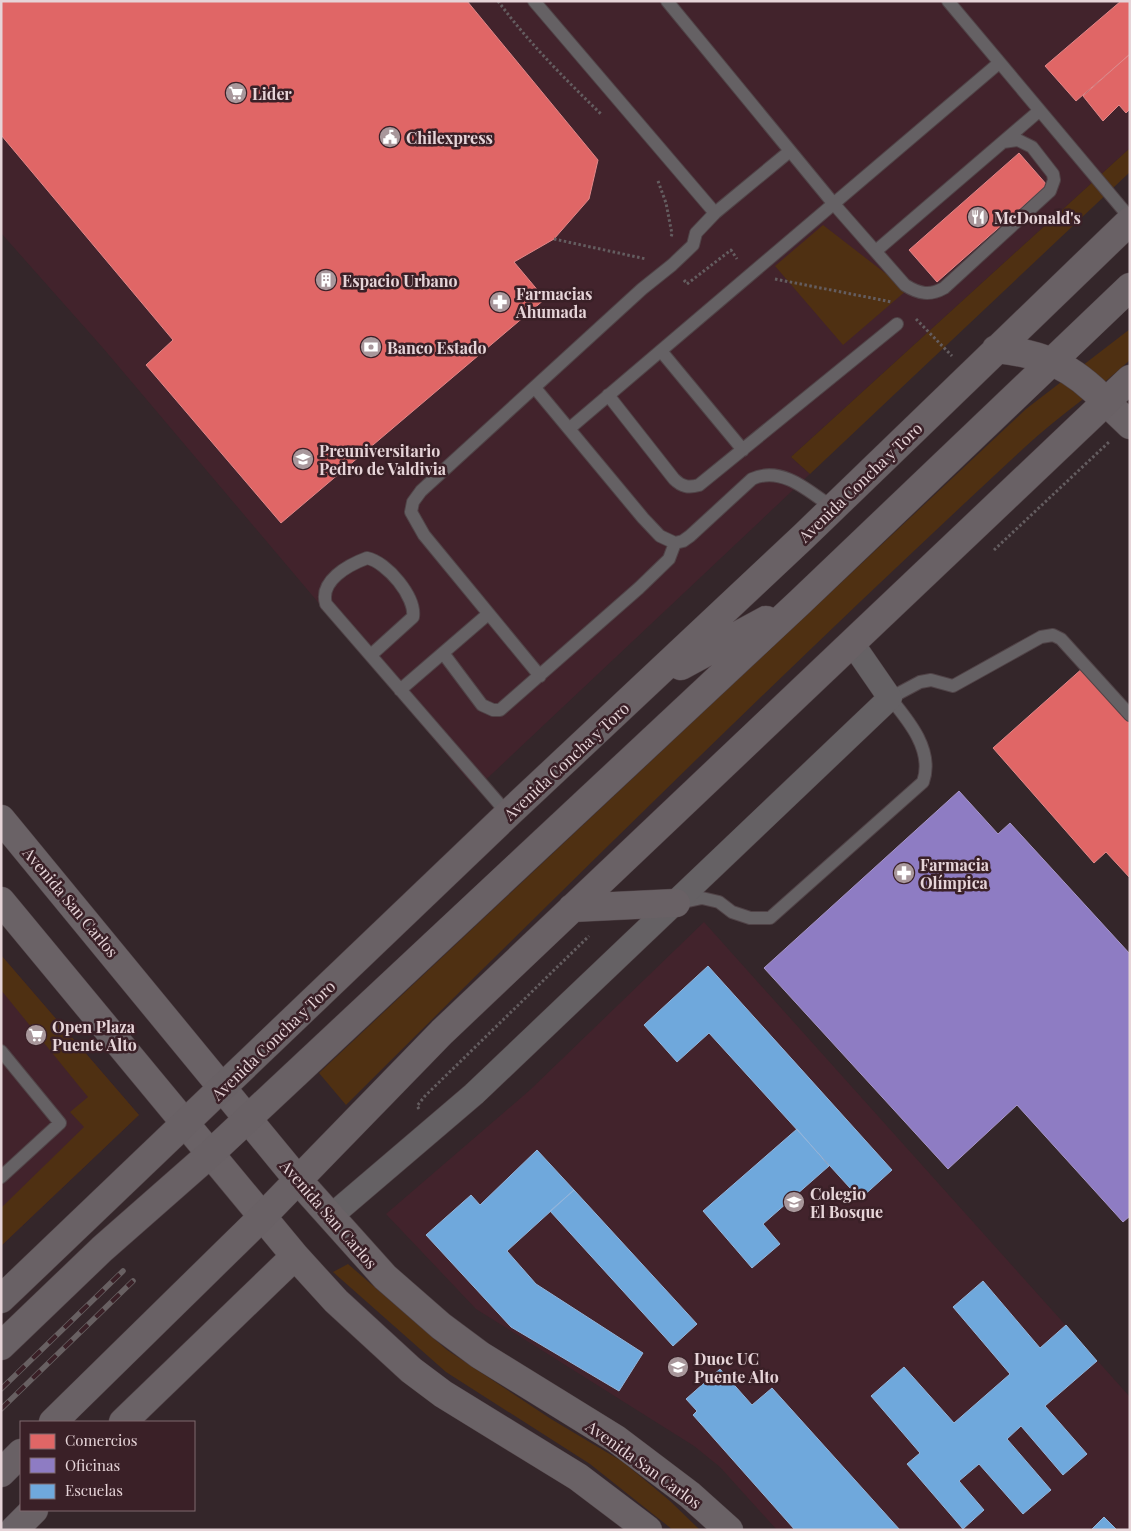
<svg xmlns="http://www.w3.org/2000/svg" width="1131" height="1531" viewBox="0 0 1131 1531" font-family="'Playfair Display',serif">
<rect width="100%" height="100%" fill="#34262a"/>
<path fill="#42232c" d="M1,1H1130V148L791,457L810,474L476,789L103,348L1,233Z
M704,922L1130,1397V1530H777L720,1467L694,1446L476,1309L386,1214L530,1090Z
M1,955L139,1115L1,1246Z"/>
<path fill="#4f3012" d="M1130,148V172L810,474L791,457Z
M823,225L907,290L843,345L775,266Z
M1130,329V360C1097,391 1058,416 1025,447C794,661 569,883 346,1105L319,1073L1026,409Z
M1,955L139,1115L1,1246V1208L84,1127L70,1112L88,1097L1,990Z
M348,1264L447,1350L551,1419L623,1462L670,1501L700,1530H673L590,1464L446,1372L333,1272Z"/>
<path fill="#e06666" stroke="#e28788" d="M1,1H467L598,160L589,199L554,239L514,262L545,299L281,523L146,365L173,340L1,135Z
M1121,1H1130V54L1076,101L1045,66Z
M1130,54V109L1126,113L1119,105L1103,121L1083,96Z
M1019,153L1047,185L937,282L909,250Z
M1084,667L1130,719V878L1106,852L1094,863L993,748Z"/>
<path fill="#8e7cc3" stroke="#a896c9" d="M959,791L998,834L1010,823L1130,954V1216L1123,1222L1017,1105L948,1169L764,968Z"/>
<path fill="#6fa8dc" stroke="#93b5db" d="M708,966L892,1170L860,1199L709,1033L677,1062L644,1025Z
M797,1129L829,1166L763,1224L780,1244L752,1268L703,1211Z
M537,1150L574,1190L507,1251L536,1284L643,1353L619,1391L511,1327L426,1235L471,1195L480,1205Z
M574,1190L697,1324L673,1346L550,1211Z
M983,1281L1040,1348L1066,1325L1097,1361L1045,1406L1087,1454L1063,1475L1021,1426L1007,1439L1051,1490L1023,1514L979,1464L959,1481L984,1510L963,1529L907,1464L920,1453L871,1396L904,1367L954,1423L1010,1374L953,1307Z
M720,1369L752,1405L772,1388L900,1530H795L693,1415L697,1411L686,1399Z
M1104,1517L1117,1530H1091Z"/>
<g fill="none" stroke-linecap="round" stroke-linejoin="round">
<g stroke="#504347" stroke-width="14">
<path id="lane" d="M534,1L715,213
M667,1L833,203L905,285C919,294 930,296 944,288L1050,191L1054,180L1053,174L1032,147L1018,140L1003,142
M948,1L1130,218
M877,250L1039,111
M661,351L743,450
M535,388L643,518L660,536L675,543
M608,395L674,479C682,487 689,488 699,485L897,324
M570,428L999,63
M443,653L482,705L493,710H500L639,588L669,559L675,543L683,541L690,536L752,479C782,465 810,492 833,508
M371,655L413,617C416,597 387,562 367,558C348,565 319,581 326,604L508,814
M540,676L424,535L411,512L413,502L421,491L642,289L672,265L693,245L696,233L715,213L790,151
M400,690L487,615
M679,903L702,898L719,902L732,912L750,918H770L923,782C934,751 909,721 890,698L920,682L931,680L953,686L1041,637L1053,635L1061,639L1130,715
M1,1051L60,1123L1,1177"/>
</g>
<g stroke="#504347" stroke-width="25">
<path id="street" d="M330,1217L474,1094L890,698L852,643"/>
</g>
<g stroke="#504347" stroke-width="29">
<path id="secondary" d="M1106,402L1130,425
M1,819L298,1180L385,1277L441,1326L480,1355L616,1439L690,1495L729,1530
M1,901L295,1256L336,1301L411,1370L443,1394L578,1477L648,1530
M123,1422L295,1256
M14,1530L34,1510"/>
</g>
<g stroke="#504347" stroke-width="29">
<path id="primary" d="M996,349C1044,354 1072,366 1106,402
M681,666L766,620
M572,908L676,903
M1,1299L508,814L804,536L1130,221
M1,1346L102,1249L210,1154L801,601L1130,287
M53,1422L263,1216L442,1032L1130,379
M1,1473L21,1453"/>
</g>
<path stroke="#645d60" stroke-width="3" stroke-dasharray="2.5 2.5" stroke-linecap="butt" d="M498,1C528,42 564,78 601,114
M658,181L666,203L672,234L671,237
M554,239L646,259
M775,279L892,302
M684,280L687,284L731,250L737,259
M916,319L952,356
M994,550L1109,442
M419,1109L417,1106L425,1096L589,936"/>
<use href="#lane" stroke="#656164" stroke-width="12"/>
<use href="#street" stroke="#656164" stroke-width="24"/>
<use href="#secondary" stroke="#6a6266" stroke-width="28"/>
<use href="#primary" stroke="#696165" stroke-width="28"/>
<g stroke="#686062" stroke-width="5.5">
<path id="rail" d="M1,1389L123,1271
M1,1409L133,1281"/>
</g>
<use href="#rail" stroke="#3a2027" stroke-width="4" stroke-dasharray="11" stroke-linecap="butt"/>
</g>
<defs>
<g id="supermarket-disc" transform="scale(1.125)"><circle r="9.5" fill="#a8979b" stroke="#3a2027"/><path d="M-6-5.5h2.5l.6 2H6L4.5 2H-2.5L-4.4-4H-6ZM-1.5 3.2a1.3 1.3 0 1 0 .1 0ZM3 3.2a1.3 1.3 0 1 0 .1 0Z" fill="#fff"/></g>
<g id="civic-disc" transform="scale(1.125)"><circle r="9.5" fill="#a8979b" stroke="#3a2027"/><path d="M-.6-6.5H3V-4.5H.6V-3L4-1V1h2V6H-6V1h2V-1L-.6-3ZM-1.2 2.5V6h2.4V2.5Z" fill="#fff"/></g>
<g id="restaurant-disc" transform="scale(1.125)"><circle r="9.5" fill="#a8979b" stroke="#3a2027"/><path d="M-5-6h1v4h1v-4h1v4h1v-4h1v5L-1.5 .5V6h-2V.5L-5-1ZM5-6V6H3V1.5H1.5Q1.5-4 5-6Z" fill="#fff"/></g>
<g id="building-disc" transform="scale(1.125)"><circle r="9.5" fill="#a8979b" stroke="#3a2027"/><path d="M-4-6H4V6H1V3H-1V6H-4ZM-2.5-4.3h1.7v1.8h-1.7ZM.8-4.3h1.7v1.8H.8ZM-2.5-1h1.7V.8h-1.7ZM.8-1h1.7V.8H.8Z" fill="#fff"/></g>
<g id="pharmacy-disc" transform="scale(1.125)"><circle r="9.5" fill="#a8979b" stroke="#3a2027"/><path d="M-2-6h4v4h4v4h-4v4h-4v-4h-4v-4h4Z" fill="#fff"/></g>
<g id="bank-disc" transform="scale(1.125)"><circle r="9.5" fill="#a8979b" stroke="#3a2027"/><path d="M-6-4H6V4H-6ZM0-2.3a2.3 2.3 0 1 0 0 4.6a2.3 2.3 0 1 0 0-4.6Z" fill="#fff"/></g>
<g id="university-disc" transform="scale(1.125)"><circle r="9.5" fill="#a8979b" stroke="#3a2027"/><path d="M0-5L7-2L0 1L-7-2ZM-4 1L0 2.5L4 1V4Q0 6-4 4Z" fill="#fff"/></g>
<g id="school-disc" transform="scale(1.125)"><circle r="9.5" fill="#a8979b" stroke="#3a2027"/><path d="M0-5L7-2L0 1L-7-2ZM-4 1L0 2.5L4 1V4Q0 6-4 4Z" fill="#fff"/></g>
</defs>
<g fill-rule="evenodd">
<use href="#supermarket-disc" x="236" y="93"/>
<use href="#civic-disc" x="390" y="137"/>
<use href="#restaurant-disc" x="978" y="217"/>
<use href="#building-disc" x="326" y="280"/>
<use href="#pharmacy-disc" x="500" y="302"/>
<use href="#bank-disc" x="371" y="347"/>
<use href="#university-disc" x="303" y="459"/>
<use href="#pharmacy-disc" x="904" y="873"/>
<use href="#supermarket-disc" x="36" y="1035"/>
<use href="#school-disc" x="794" y="1202"/>
<use href="#university-disc" x="678" y="1367"/>
</g>
<g text-anchor="middle" dominant-baseline="central" stroke-width="5" stroke-linejoin="round" paint-order="stroke">
<g font-size="16" font-weight="bold" fill="#e6d4d8" stroke="#3a2027" text-anchor="start">
<text x="252" y="93">Lider</text>
<text x="406" y="137">Chilexpress</text>
<text x="994" y="217">McDonald's</text>
<text x="342" y="280">Espacio Urbano</text>
<text x="516" y="293">Farmacias<tspan x="516" dy="18">Ahumada</tspan></text>
<text x="387" y="347">Banco Estado</text>
<text x="319" y="450">Preuniversitario<tspan x="319" dy="18">Pedro de Valdivia</tspan></text>
<text x="920" y="864">Farmacia<tspan x="920" dy="18">Olímpica</tspan></text>
<text x="52" y="1026">Open Plaza<tspan x="52" dy="18">Puente Alto</tspan></text>
<text x="810" y="1193">Colegio<tspan x="810" dy="18">El Bosque</tspan></text>
<text x="694" y="1358">Duoc UC<tspan x="694" dy="18">Puente Alto</tspan></text>
</g>
<g font-size="16" fill="#e6d4d8" stroke="#3a2027">
<text transform="translate(860 482) rotate(-44)">Avenida Concha y Toro</text>
<text transform="translate(566 761) rotate(-43)">Avenida Concha y Toro</text>
<text transform="translate(71 902) rotate(50)">Avenida San Carlos</text>
<text transform="translate(273 1040) rotate(-44)">Avenida Concha y Toro</text>
<text transform="translate(329 1214) rotate(49)">Avenida San Carlos</text>
<text transform="translate(644 1464) rotate(36)">Avenida San Carlos</text>
</g>
</g>
<rect width="1131" height="1531" fill="none" stroke="#e6d4d8" stroke-width="5"/>
<rect x="20" y="1421" width="175" height="90" fill="#3a2027" stroke="#7f686e"/>
<rect x="30" y="1434" width="25" height="15" fill="#e06666" stroke="#7f686e"/>
<text x="65" y="1446" font-size="15" fill="#e6d4d8">Comercios</text>
<rect x="30" y="1458" width="25" height="15" fill="#8e7cc3" stroke="#7f686e"/>
<text x="65" y="1471" font-size="15" fill="#e6d4d8">Oficinas</text>
<rect x="30" y="1484" width="25" height="15" fill="#6fa8dc" stroke="#7f686e"/>
<text x="65" y="1496" font-size="15" fill="#e6d4d8">Escuelas</text>
</svg>
